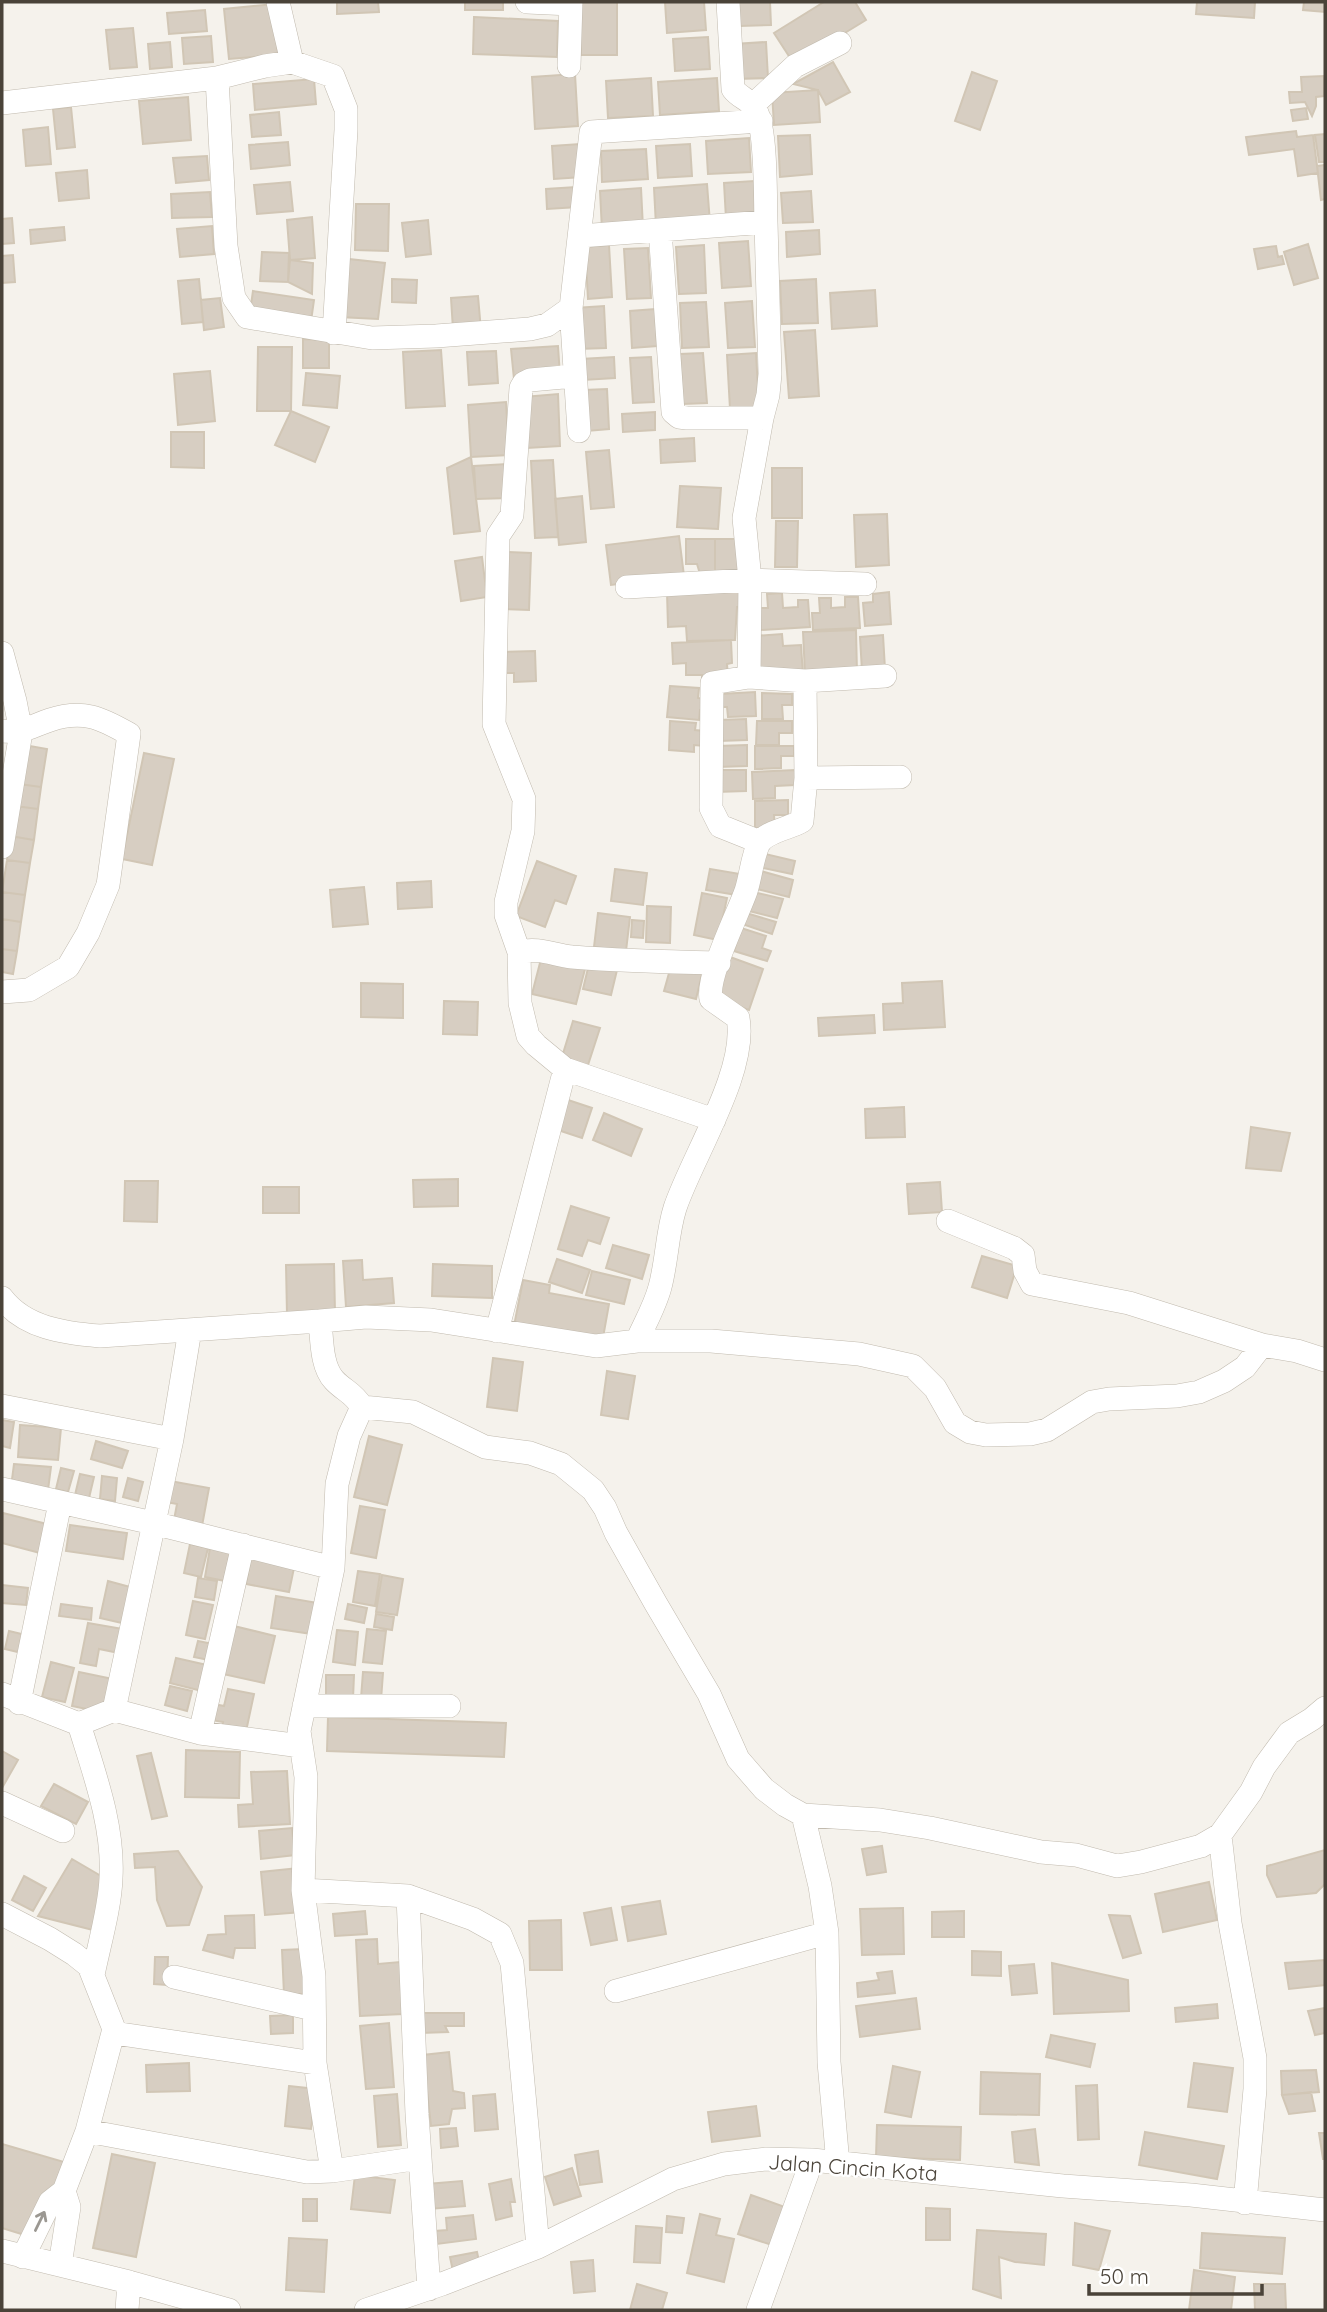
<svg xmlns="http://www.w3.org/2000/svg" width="1327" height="2312" viewBox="0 0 1327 2312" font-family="Quicksand,sans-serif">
<rect width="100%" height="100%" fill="#f5f2ec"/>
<path fill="#d7cec2" stroke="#d1c6b5" stroke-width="2" d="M337,2H378L379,12L337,14Z
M465,2H503V10H465Z
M580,2H617V55H581Z
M665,2H704L706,30L667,33Z
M738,2H770L771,25L740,26Z
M824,2H855L866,20L794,64L774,33Z
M1197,2H1255L1254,18L1196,14Z
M1304,2H1325V12L1303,10Z
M274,4L278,55L229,59L224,9Z
M205,10L207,31L169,34L167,13Z
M474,17L558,21L557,57L473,54Z
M133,28L137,67L110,69L106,30Z
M211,36L213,62L184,64L182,38Z
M708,37L710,69L675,71L673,39Z
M170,42L172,67L150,69L148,44Z
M766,42L768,78L736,79L734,44Z
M833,62L850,92L826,105L818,90L793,84Z
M972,72L997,81L980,130L955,121Z
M575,74L578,126L535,129L532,77Z
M1324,76V96L1316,97V106L1312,116L1305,102L1290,103L1289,92H1302L1301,77Z
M651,78L653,116L608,118L606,81Z
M717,78L719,111L660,115L658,82Z
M314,79L316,104L255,110L253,84Z
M818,90L820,122L774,125L772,93Z
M188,97L191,140L143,144L139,101Z
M71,107L75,147L57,149L53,109Z
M1306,108L1308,119L1293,121L1291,110Z
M279,112L281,135L252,137L250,115Z
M48,127L51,164L26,166L23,130Z
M1296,131L1297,137L1313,135L1318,173L1298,176L1294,149L1249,155L1246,137Z
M1325,134V162H1319L1315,135Z
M810,135L812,174L780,177L778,136Z
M749,138L751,172L708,174L706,141Z
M288,142L290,165L251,169L249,145Z
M580,144L582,177L554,179L552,146Z
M690,144L692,176L658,178L656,146Z
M646,149L648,179L602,182L601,151Z
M207,156L209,180L176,183L173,158Z
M1325,165V199L1321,200L1317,166Z
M87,170L89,198L59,201L56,173Z
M754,181L756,217L726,219L724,183Z
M290,182L293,211L257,214L254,185Z
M707,184L710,223L656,226L654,188Z
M576,187L578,207L547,209L546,189Z
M641,188L643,228L602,230L600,191Z
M811,191L813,222L783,223L781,193Z
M210,192L212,217L172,218L171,194Z
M356,204H389L388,251L355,250Z
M312,217L315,258L290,260L287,220Z
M12,218L14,243L2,244V219Z
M428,220L431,254L406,257L402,223Z
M212,226L214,254L180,257L177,229Z
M64,227L65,240L31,244L30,230Z
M819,230L820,254L787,257L786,232Z
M748,241L751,286L722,288L719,243Z
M1308,244L1318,278L1294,285L1284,252Z
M609,245L612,297L588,299L585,247Z
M704,245L706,293L679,294L676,247Z
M1276,246L1278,257L1282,256L1284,264L1258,269L1254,249Z
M648,248L651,298L627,299L624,249Z
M262,252L289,253L288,282L260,281Z
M13,255L15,282L2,283V256Z
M349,259L385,263L378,319L339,317Z
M290,260L313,263L312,294L288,282Z
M199,279L203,322L182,324L178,281Z
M392,279L417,280L416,303L392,302Z
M816,279L818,323L782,324L780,281Z
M875,290L877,326L832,329L830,293Z
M253,291L314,300L311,321L250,312Z
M478,296L482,342L454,345L451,298Z
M220,298L224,327L204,330L201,300Z
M752,301L755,347L728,348L725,303Z
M706,302L709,347L682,348L680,303Z
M604,306L606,348L577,349L575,308Z
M655,309L657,346L632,348L630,311Z
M815,330L819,396L789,398L784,332Z
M303,339L329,340V368H303Z
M558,346L560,376L514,379L511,349Z
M258,347H292L291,411H257Z
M441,350L445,406L406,408L403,352Z
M496,351L498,383L469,385L467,352Z
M703,353L707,403L683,404L680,354Z
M756,353L759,408L730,409L727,355Z
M614,357L615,378L583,380L581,359Z
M651,357L654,402L633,403L630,358Z
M210,371L215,421L178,425L174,374Z
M306,373L340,376L337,408L303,405Z
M607,389L609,429L587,431L584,390Z
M558,394L560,446L527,448L524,397Z
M506,402L509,455L471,457L468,405Z
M291,411L329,427L315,462L275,445Z
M655,412V430L623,432L622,414Z
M171,432H204V468L171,467Z
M694,438L695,461L661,463L660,440Z
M609,450L614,507L591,509L586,452Z
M471,457L480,531L454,534L447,468Z
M553,460L558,537L535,538L531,461Z
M507,464L509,498L476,499L474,466Z
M772,468H802V518H772Z
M680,486L721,488L718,529L677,527Z
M582,496L586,542L559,545L555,499Z
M887,514L889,565L856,567L854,515Z
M776,521H798L797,567H775Z
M679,536L684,576L611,585L606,545Z
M686,539H715V577H701L697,564H686Z
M715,539H736L739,577H715Z
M506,552L531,553L529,610L504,609Z
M482,557L487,597L461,601L455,561Z
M741,584L742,607H737L735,640L687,641L686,626L668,627L667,592Z
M889,592L891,624L865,626L863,603L873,602V594Z
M782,593L783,608L798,607V600H808L810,627L760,630L759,608H768L767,594Z
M845,597H858L860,628L813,630L812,613H820L819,598H831V608L845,607Z
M856,630L857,673L805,674L803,632Z
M782,634L783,646L801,645L803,675L756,670L754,636Z
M883,635L885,669L862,671L860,637Z
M731,640L732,663L727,664L728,678L702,680V675H686V663L673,664L672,643Z
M535,651L536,681L514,682V673H502V652Z
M670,686L699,688L698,698L706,699L705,710H700L699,720L667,717Z
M755,692L756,716L728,717L727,707H721L720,694Z
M762,693L792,694V705H782L783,719H762Z
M746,719L747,740L719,741L718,720Z
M670,721L696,723L695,730L704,731V746L694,745V752L669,750Z
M757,721H792V733H779V745H756Z
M24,745L47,749L41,787L19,784Z
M747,745V766L718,767L717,746Z
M755,746H794V756H781V768L755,769Z
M144,753L174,759L152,865L122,859Z
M716,770H746V791L716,792Z
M795,770V785L775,786V798L753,799L752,772Z
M19,784L41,787L38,809L15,806Z
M788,800V815H774L775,828H755V801Z
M15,806L38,809L34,840L10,836Z
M10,836L34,840L30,863L7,860Z
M761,853L795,861L792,874L758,867Z
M7,860L30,863L25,895L2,892Z
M537,861L576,876L566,904L555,900L545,927L516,916Z
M615,869L647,873L643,905L611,901Z
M710,869L746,875L743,896L706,890Z
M757,870L793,880L789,897L753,888Z
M431,881L432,907L398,909L397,883Z
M364,887L368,924L333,927L330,890Z
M749,891L783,899L777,918L745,910Z
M2,892L25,895L21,922L2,919Z
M702,893L727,898L718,940L694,935Z
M647,906L671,907L670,943L646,942Z
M598,913L630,917L626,951L594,947Z
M746,913L776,922L772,934L742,924Z
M2,919L21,922L17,951L2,949Z
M632,920L644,921L643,938L631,937Z
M741,928L766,936L762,948L771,951L767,961L734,951Z
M2,949L17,951L13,974L2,972Z
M730,957L763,969L749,1010L715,998Z
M541,959L585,969L576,1004L532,994Z
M589,964L617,970L611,995L583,989Z
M671,966L702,974L696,999L664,991Z
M942,981L945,1027L884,1030L883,1004L903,1003L902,983Z
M361,983L403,984V1018L361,1017Z
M444,1001L478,1002L477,1035L443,1034Z
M874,1015L875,1033L819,1036L818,1018Z
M573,1021L600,1028L587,1068L561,1060Z
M562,1098L592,1108L582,1138L552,1128Z
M904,1107L905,1137L866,1138L865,1109Z
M604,1113L642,1129L631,1156L593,1140Z
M1251,1127L1290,1133L1281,1171L1246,1168Z
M458,1179V1206L414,1207L413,1180Z
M125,1181H158L157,1222L124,1221Z
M940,1182L942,1212L909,1214L907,1184Z
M263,1187H299V1213H263Z
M571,1206L609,1218L600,1244L588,1240L582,1256L558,1249Z
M613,1245L649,1255L642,1279L606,1268Z
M982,1256L1017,1266L1007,1298L972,1287Z
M557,1259L590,1270L582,1293L549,1282Z
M362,1260L363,1280L392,1278L394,1303L346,1307L343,1261Z
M334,1264L335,1313L287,1314L286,1265Z
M433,1264L492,1266V1298L432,1296Z
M592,1271L630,1280L624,1304L586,1295Z
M523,1280L550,1285L549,1293L609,1304L602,1343L514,1326Z
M493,1358L523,1362L517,1411L487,1407Z
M607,1371L635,1376L628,1419L601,1415Z
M2,1420L14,1422L10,1448L2,1446Z
M20,1425L61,1428L58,1460L18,1457Z
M369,1436L402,1445L387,1505L354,1497Z
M96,1441L128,1451L122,1468L91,1459Z
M14,1464L51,1467L48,1490L11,1487Z
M61,1468L74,1471L68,1492L56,1489Z
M80,1474L94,1477L89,1498L75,1495Z
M102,1476L117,1478L115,1501L100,1499Z
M128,1478L143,1482L138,1501L123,1497Z
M170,1481L209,1488L202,1526L174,1520L177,1504L166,1502Z
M360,1506L385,1510L376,1558L351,1553Z
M3,1513L47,1524L40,1553L2,1543Z
M70,1525L127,1533L123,1559L66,1551Z
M190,1544L208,1548L201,1577L184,1573Z
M210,1548L230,1551L225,1581L205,1577Z
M251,1555L295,1563L289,1592L246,1584Z
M358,1571L380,1574L375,1606L353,1602Z
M382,1575L403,1579L397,1615L376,1612Z
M198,1578L217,1581L214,1600L195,1597Z
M108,1581L130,1587L122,1623L100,1618Z
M2,1585L28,1588L26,1605L2,1603Z
M276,1596L318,1603L312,1634L271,1628Z
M193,1601L213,1605L205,1639L186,1635Z
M61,1604L92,1608L91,1620L59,1616Z
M348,1604L367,1608L364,1623L345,1619Z
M376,1614L394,1617L392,1630L374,1627Z
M88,1623L123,1629L119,1653L99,1649L96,1666L80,1663Z
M234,1626L275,1636L264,1683L223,1674Z
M367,1629L386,1631L382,1664L363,1662Z
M337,1630L358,1632L355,1665L333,1662Z
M9,1631L30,1636L26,1654L5,1649Z
M198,1641L213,1644L209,1660L194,1657Z
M176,1658L207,1665L202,1691L170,1683Z
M51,1662L74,1668L65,1702L42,1697Z
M79,1672L113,1679L106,1713L72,1706Z
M363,1672L383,1673L381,1700L361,1698Z
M326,1675H354L353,1699L326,1698Z
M170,1686L192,1691L187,1711L165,1705Z
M228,1689L254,1694L245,1736L221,1731L223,1722L211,1720L214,1704L224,1706Z
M328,1717L506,1723L504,1757L327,1751Z
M186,1750L240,1752L239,1798L185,1797Z
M2,1751L18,1760L2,1788Z
M151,1753L167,1816L152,1819L137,1756Z
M287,1771L290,1824L239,1827L238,1805L253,1804L251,1772Z
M54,1784L88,1802L76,1824L41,1806Z
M292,1828L295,1855L261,1859L259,1831Z
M882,1846L886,1872L867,1875L862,1849Z
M1325,1850V1884L1316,1893L1277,1897L1267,1875V1866Z
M178,1851L202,1887L189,1925L167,1926L157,1900L155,1867L135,1868L134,1854Z
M72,1859L106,1879L93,1930L38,1916Z
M298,1868L302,1912L265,1915L261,1872Z
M24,1876L46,1888L33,1911L12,1900Z
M1209,1882L1217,1920L1163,1932L1155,1894Z
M660,1901L666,1934L628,1941L622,1907Z
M611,1908L617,1940L591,1945L584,1913Z
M903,1908L904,1954L862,1955L860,1909Z
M365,1911L367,1934L335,1936L333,1914Z
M964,1911V1937H932V1912Z
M254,1915L255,1948H235L233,1958L203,1950L208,1935L226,1934L225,1916Z
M1109,1915L1130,1916L1141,1953L1123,1958Z
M561,1920L562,1970H530L529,1921Z
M377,1939L378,1964L400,1962L403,2014L360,2016L356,1940Z
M303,1949L304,1994H284L282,1950Z
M972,1951L1001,1952V1976L972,1975Z
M155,1957H168L167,1985L154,1984Z
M1325,1960V1985L1289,1989L1285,1963Z
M1052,1963L1128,1980L1129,2011L1054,2014Z
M1034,1964L1037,1993L1012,1995L1009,1966Z
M892,1971L895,1993L858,1997L857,1983L879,1980L877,1973Z
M916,1998L920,2029L860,2037L856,2006Z
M1217,2004L1218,2018L1176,2022L1175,2008Z
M1325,2008V2033L1315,2035L1308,2011Z
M420,2013H464V2026H445L448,2032L420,2033Z
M293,2015V2033L271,2034L270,2016Z
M389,2023L394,2087L366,2089L360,2026Z
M1051,2035L1095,2044L1090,2067L1046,2057Z
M449,2052L453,2091L464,2093L465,2108L452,2109L449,2124L431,2126L423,2055Z
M189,2063L190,2091L147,2092L146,2065Z
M1194,2063L1233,2068L1227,2112L1188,2107Z
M893,2066L920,2072L911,2117L885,2112Z
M1316,2070L1319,2092L1282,2095L1281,2071Z
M981,2072L1040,2074L1039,2115L980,2114Z
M1097,2085L1099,2139L1078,2140L1076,2086Z
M289,2086L316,2089L311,2129L285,2126Z
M1311,2092L1315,2111L1289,2114L1282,2095Z
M397,2094L401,2145L378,2147L374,2096Z
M495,2094L498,2129L475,2131L473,2096Z
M756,2106L760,2136L712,2142L708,2112Z
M877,2125L961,2127L960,2160L876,2157Z
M456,2128L458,2146L441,2148L440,2129Z
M1035,2129L1039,2165L1015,2162L1012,2132Z
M1145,2132L1224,2146L1217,2179L1139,2165Z
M1319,2133H1325V2159H1323Z
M2,2144L71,2164L28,2236L2,2228Z
M598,2151L602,2182L580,2185L575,2155Z
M112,2154L155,2163L136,2257L93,2248Z
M572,2168L581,2196L554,2205L545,2177Z
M355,2175L395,2180L390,2213L351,2209Z
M511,2179L515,2202H510L512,2216L496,2220L489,2184Z
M462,2181L465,2206L429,2209L427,2184Z
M751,2195L785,2207L772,2245L738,2234Z
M303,2199H317V2221H303Z
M926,2208L950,2209V2240H926Z
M700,2214L720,2219L716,2235L734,2239L724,2282L687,2273Z
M473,2215L476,2239L437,2244L435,2231L447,2230L446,2218Z
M667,2216L684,2218L682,2233L666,2232Z
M1075,2223L1110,2231L1099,2270L1073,2265Z
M636,2226L662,2228L660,2263L634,2262Z
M977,2230L1046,2234L1044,2265L1015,2262L999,2257L1001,2298L973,2289Z
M1202,2233L1285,2238L1282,2274L1200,2268Z
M289,2238L327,2240L324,2292L286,2290Z
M477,2252L480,2266L453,2271L450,2257Z
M593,2260L595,2291L574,2293L571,2262Z
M1194,2270L1235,2277L1231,2310H1189Z
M637,2284L667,2293L662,2310H630Z
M1254,2284H1285L1286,2310H1255Z"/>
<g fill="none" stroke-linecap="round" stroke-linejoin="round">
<g stroke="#c1baae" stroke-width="24">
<path id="minor" d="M527,2L571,4
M292,62L333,76L346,109V130L334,333
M569,66L571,2
M217,78L226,246L234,298L247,317L372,338L436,336L530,329L547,325L571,308L591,132L761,121
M2,103L217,78L265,66L292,62L278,2
M753,105L795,66L840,43
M660,230L673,412L679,417L687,418H762
M580,236L766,222C765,197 767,124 754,107C748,99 739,97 733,89L728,2
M571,308L579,431
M575,376L530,380L524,383L521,388L512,515L498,536L494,724L524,799L523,831L506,902V915L519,952L520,1003L528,1036L536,1045L565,1069L714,1120
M627,587L750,580L865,584
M2,653L15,701L21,732L2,847
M749,677L712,683L711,808L720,826L760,842
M805,681L885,676
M2,731C25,733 29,727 50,720C83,709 101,718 129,734L108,885L88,933L68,967L29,990L2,992
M806,778L900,777
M519,952C538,947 554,955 572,957C621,961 670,962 719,963
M948,1221L1014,1248L1023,1255L1025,1271L1032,1284L1129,1303L1262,1345
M2,1298C25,1328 64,1333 100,1336L320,1321C322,1339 321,1366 334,1380C344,1391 353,1392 362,1407
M320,1321L366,1317L431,1320L596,1346L637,1341H711L859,1354L913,1366L935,1388L955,1423L970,1432L986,1435L1030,1434L1047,1430L1092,1402L1109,1399L1177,1396L1199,1392L1224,1381L1245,1367L1262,1345L1297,1351L1325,1360
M190,1330L172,1439L114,1710L200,1733L301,1746
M497,1331L565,1069
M637,1341C645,1323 655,1306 660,1287C667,1261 667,1233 675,1208C692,1157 748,1071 738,1018L711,999C706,977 738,914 746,891C751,876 752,857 759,843C767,831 791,828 802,821L806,778L805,681L749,677L750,580L744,518L762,418L768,395L770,374L766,222
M2,1406L172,1439
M362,1407L413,1412L485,1447L530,1453L561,1464L593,1490L605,1508L616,1533L656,1604L709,1694L738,1759L764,1789L785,1805L803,1815L880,1820L930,1828L1041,1852L1076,1855L1117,1866L1141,1862L1201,1846L1220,1835L1251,1792L1264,1767L1289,1733L1312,1719L1325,1708
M2,1489L153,1523L333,1568L337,1484L349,1436L362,1407
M2,1694L79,1724L114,1710
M19,1703L60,1503
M304,1706H449
M79,1724C94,1773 114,1826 111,1878C110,1908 99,1945 93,1975
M200,1733L243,1545
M2,1803L63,1831
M803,1815L820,1886L827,1933L829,2062L838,2164
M1220,1835L1230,1923L1255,2058V2089L1245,2203
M303,1890L408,1896L473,1919L500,1934L512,1963L538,2247
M408,1896L417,2114L429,2289
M2,1914L50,1939L74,1954L89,1966L114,2029L87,2131L64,2191L50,2202L23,2257
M174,1977L313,2009
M616,1991L827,1933
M114,2033L315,2063
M87,2131L307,2172L332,2171L315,2063L314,1976L303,1890L306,1777L299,1731L333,1568
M332,2171L420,2158
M2,2251L129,2282L229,2310
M60,2265L69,2207L64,2191
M127,2310L129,2282
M366,2310L442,2284L538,2247L673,2179L724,2164L766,2159L812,2160L1063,2186L1191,2195L1325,2210
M758,2310L812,2160"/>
</g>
<use href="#minor" stroke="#fff" stroke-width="23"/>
</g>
<defs><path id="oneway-shaft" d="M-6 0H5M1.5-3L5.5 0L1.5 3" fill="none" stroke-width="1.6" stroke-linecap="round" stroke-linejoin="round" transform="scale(1.75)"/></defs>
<use stroke="#9b9892" href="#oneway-shaft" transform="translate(40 2221) rotate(-64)"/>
<g text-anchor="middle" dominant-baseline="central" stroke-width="5" stroke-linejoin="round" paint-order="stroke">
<g font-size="21" fill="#4a4339" stroke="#fff">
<text transform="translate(853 2167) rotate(4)">Jalan Cincin Kota</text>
</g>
</g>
<rect width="1327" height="2312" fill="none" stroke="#4a4339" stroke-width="7"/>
<path d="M1089 2284v10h173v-10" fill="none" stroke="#4a4339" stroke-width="3.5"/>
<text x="1100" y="2284" font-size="21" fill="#4a4339" stroke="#ffffff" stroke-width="5" paint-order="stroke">50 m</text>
</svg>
